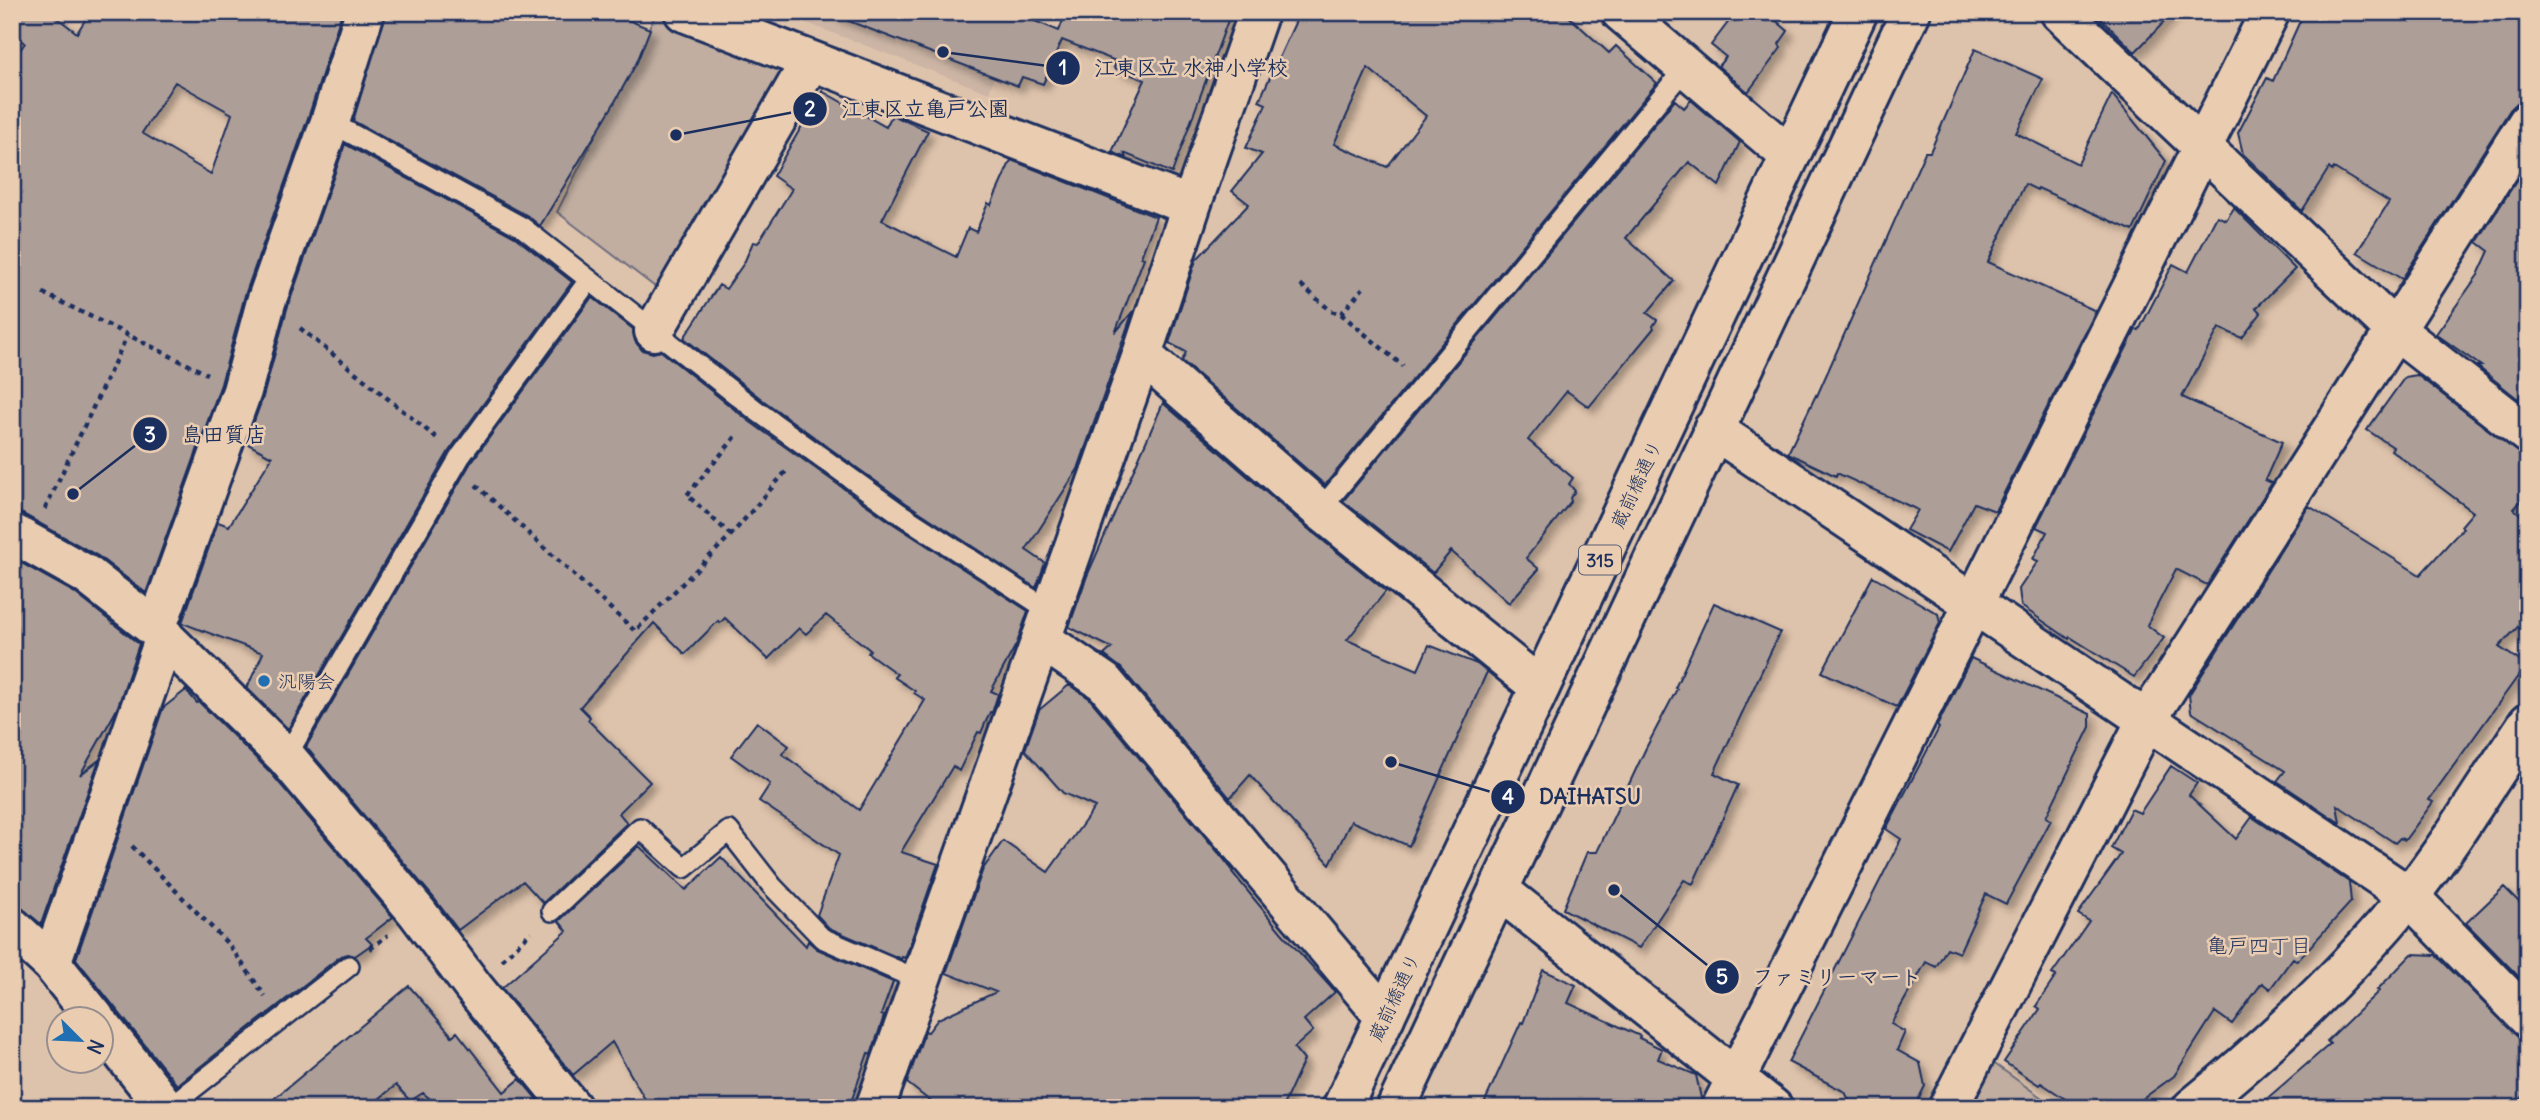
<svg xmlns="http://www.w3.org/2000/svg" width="2540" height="1120" viewBox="0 0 2540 1120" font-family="Delius,'Klee One',sans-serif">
<defs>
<filter id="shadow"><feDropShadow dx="6" dy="6" stdDeviation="3.5" flood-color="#0004"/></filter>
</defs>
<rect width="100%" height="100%" fill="#dec3ac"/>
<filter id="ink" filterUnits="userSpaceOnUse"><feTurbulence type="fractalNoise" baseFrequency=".0143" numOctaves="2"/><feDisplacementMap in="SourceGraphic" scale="14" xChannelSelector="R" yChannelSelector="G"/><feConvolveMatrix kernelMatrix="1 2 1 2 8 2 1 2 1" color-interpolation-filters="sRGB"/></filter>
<g filter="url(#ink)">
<path fill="#ccb5a5" d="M778,12H1015L989,93Z"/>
<path fill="#c1aea1" stroke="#6e6e80" stroke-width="2" d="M656,14L804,59L663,293L557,212Z
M1992,1062L2056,1108H1969Z"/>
<path fill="#ae9e98" stroke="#1b2f5e" stroke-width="2" fill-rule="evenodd" filter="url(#shadow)" d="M12,12H50L77,33L90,12H342L309,115L245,295L221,384L146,593L98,556L23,514L12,511V61L25,43L12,34ZM175,82L232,114L211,174L142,133Z
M386,12H609L650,29L637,62L612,107L540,226L528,216L353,121Z
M833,12H1013L1059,31L1066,12H1231L1172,173L1124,153L1126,158L1112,152L1145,80L1114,68L1116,61L1062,40L1043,84L1022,77L1018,86L833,15Z
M1300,12H1564L1609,53L1616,46L1657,83L1325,485L1182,361L1186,352L1169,343L1196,260L1249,204L1232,191L1262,154L1246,148L1266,104L1259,101ZM1368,68L1426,116L1387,167L1334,144Z
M1736,12H1766L1788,31L1779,44L1781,48L1748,92L1718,66L1726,57L1711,45Z
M2094,12H2174L2135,52Z
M2304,12H2528V100L2517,103L2510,110L2402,279L2357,252L2389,202L2334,168L2332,171L2329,168L2302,211L2243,154L2238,133L2267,78L2273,81Z
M1975,49L2043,79L2016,133L2078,164L2112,94L2166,161L2133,231L2038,188L2037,190L2025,184L1988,262L2096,311L1995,511L1974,503L1948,552L1906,530L1918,510L1837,473L1836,476L1788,453L1816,395L1817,396L1925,152H1930Z
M822,91L886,127L892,115L928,131L882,220L956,257L968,228L976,232L988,203L991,205L1011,160L1156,217L1141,257L1144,258L1115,333L1133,311L1078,469L1026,550L1045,563L1036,588L906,503L764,401L684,338L719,285L726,289L744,263L753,242L758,243L792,189L773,176Z
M1675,100L1684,108L1691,100L1740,142L1719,186L1689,162L1626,238L1674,281L1647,313L1657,320L1653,326L1654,328L1589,407L1567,391L1528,440L1573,478L1569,484L1575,491L1570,498L1571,501L1526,558L1539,569L1509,603L1451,551L1433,573L1343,501Z
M345,144L515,237L572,282L449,451L288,729L247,688L263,653L182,623L218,522L229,526L272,457L246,443L263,397L287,309Z
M2528,163V397L2522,393L2518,399L2477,366H2481L2436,334L2478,275L2489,251L2477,242Z
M2234,208L2295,269L2256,308L2261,313L2242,338L2219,328L2182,397L2282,442L2265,480L2272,483L2207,585L2176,569L2147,625L2164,638L2134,677L2070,637L2069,639L2021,606L2019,589L2038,561L2033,559L2047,532L2036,527L2136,329L2139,330L2173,264L2188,272L2217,216L2226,220Z
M592,297L633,329L635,341L642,350L653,353L661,351L749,421L892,523L1028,611L1017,643L991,691L998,694L992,713L990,712L981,733L978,732L959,771L953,766L901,852L938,864L905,958L902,957L901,959L829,928L817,915L839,855L759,801L770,784L731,756L757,722L789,746L782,754L859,810L925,700L914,693L915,691L894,677L897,674L868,653L870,650L826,615L806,634L799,628L768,659L725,618L720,623L718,621L685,654L654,623L580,707L590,717L588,720L650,782L619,813L627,823L543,903L523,881L458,930L434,898L306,747L470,464Z
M2417,375L2528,460V493L2514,509L2528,521V616L2499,647L2526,665L2429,800L2433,802L2405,840L2400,838L2395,843L2337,805L2340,823L2277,781L2285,771L2191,712L2189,695L2309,506L2420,575L2463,528L2461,526L2473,512L2391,450L2393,447L2367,430L2405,377Z
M1163,403L1306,527L1386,591L1347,640L1418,670L1429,645L1477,664L1487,672L1409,846L1351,821L1330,864L1250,775L1230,798L1121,668L1104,655L1112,648L1069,627L1087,576Z
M12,558L75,593L139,644L117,709L80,775L99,760L41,924L12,900Z
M1873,576L1938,614L1940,623L1897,707L1822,672Z
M1714,603L1780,632L1714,773L1738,785L1693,884L1684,880L1639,948L1563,909L1587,852H1597L1646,748L1677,689L1675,688Z
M1971,658L2090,714V727L2046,817L2051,820L2006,904L1986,894L1959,953L1947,948L1936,967L1926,962L1891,1024L1905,1032L1897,1050L1920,1063L1925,1086L1914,1108H1853L1845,1092L1788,1062L1901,839L1886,829L1939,728L1937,726Z
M1069,685L1089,698L1222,857L1233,871L1232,872L1282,933L1335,992L1304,1020L1313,1031L1294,1048L1304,1060L1282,1108H939L907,1083L925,1031L928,1032L938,1019L996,992L946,973L983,869L1003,841L1048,872L1095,807L1063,793L1025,750L1039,710Z
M186,690L197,703L199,702L270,772L393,917L366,938L372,944L355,956L348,954L341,956L177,1085L76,959L163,708Z
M2171,766L2197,783L2189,795L2236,839L2252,817L2349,882L2351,902L2297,961L2293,958L2270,989L2262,983L2232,1024L2215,1012L2174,1076L2130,1108H2079L2041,1083L2039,1085L2004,1062L2040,1009L2036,1006L2056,976L2052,974L2089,921L2078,914L2121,854L2111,848L2131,809L2140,813Z
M639,846L686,890L721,857L806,946L808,941L817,949L893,982L881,1015L884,1016L871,1055L868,1053L849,1108H650L612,1042L573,1075L502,988L567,931L559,921Z
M2504,887L2528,911V986L2466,923Z
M2412,954L2436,955L2528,1047V1092L2511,1108H2256L2330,1044L2327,1041L2379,991L2377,990Z
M1543,970L1576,985L1568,1003L1640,1036L1639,1038L1662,1049L1658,1059L1696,1075L1701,1098L1699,1108H1482L1521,1022L1523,1023Z
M409,986L452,1036L457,1032L504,1092L520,1079L540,1103L534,1108H441L423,1093L410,1101L396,1085L368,1108H263Z"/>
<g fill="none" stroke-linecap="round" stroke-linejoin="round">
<g stroke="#1b2f5e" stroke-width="24">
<path id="service" d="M330,122L522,227L757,411L899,513L1050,611
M1320,510L1686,67
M286,757L460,457L589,280
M552,911L640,828L684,868L729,831L772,886L822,938L919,980
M168,1108L349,966"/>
</g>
<g stroke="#1b2f5e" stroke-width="44">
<path id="minor" d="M684,12L1191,206
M1621,12L1790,156
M2060,12L2395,330L2528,434
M654,331L810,62
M1142,355L1320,510L1540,687
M1713,429L2409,896L2528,1018
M12,533L87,575L156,629L286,757L417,912L474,988L572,1108
M156,629L242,391L266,302L330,122L365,12
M1041,639L1104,682L1385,1017
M1499,890L1773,1108
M12,927L51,963L95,1018
M51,963L165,637
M102,1027L166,1108
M875,1108L1142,355L1191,206L1259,12
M1721,1108L2270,12
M1948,1108L2146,721L2528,122"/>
</g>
<g stroke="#1b2f5e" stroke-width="44">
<path id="tertiary" d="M2192,1108C2271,1044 2346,974 2410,895C2453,841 2489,780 2528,723"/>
</g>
<g stroke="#1b2f5e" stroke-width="44">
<path id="primary" d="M1342,1108L1858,12
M1396,1108L1911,12"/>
</g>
<path stroke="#1b2f5e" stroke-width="4.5" stroke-dasharray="5 5" stroke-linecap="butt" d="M1301,285L1331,311L1341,314L1403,366
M43,293L207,374
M1341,314L1363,288
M300,328L438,439
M476,485L635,631L731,535L788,469
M45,509L127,336
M731,535L687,495L738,434
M132,846L230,946L265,996
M370,949L388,935
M502,960L531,932"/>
<use href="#service" stroke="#eacdb1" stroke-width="19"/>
<use href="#minor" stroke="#eacdb1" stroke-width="38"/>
<use href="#tertiary" stroke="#eacdb1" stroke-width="38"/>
<use href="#primary" stroke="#eacdb1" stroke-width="38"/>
</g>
</g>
<circle fill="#1f6fb2" stroke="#eacdb1" stroke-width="2.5" cx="264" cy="681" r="7"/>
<g text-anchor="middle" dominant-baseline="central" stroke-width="5" stroke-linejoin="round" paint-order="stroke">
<rect fill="#eacdb1" stroke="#595e77" stroke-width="2" x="1579" y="545.5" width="42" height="29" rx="5"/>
<g font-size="18" font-weight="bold" fill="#1b2f5e">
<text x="1600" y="560">315</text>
</g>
<g font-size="19" fill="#1b2f5e" stroke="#eacdb1">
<text transform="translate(1636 484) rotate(-65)">蔵前橋通り</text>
<text transform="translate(1394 997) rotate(-65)">蔵前橋通り</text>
</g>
<g font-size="19" fill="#1b2f5e" stroke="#eacdb1" text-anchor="start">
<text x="278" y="681">汎陽会</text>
</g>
<g font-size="21" fill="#1b2f5e" stroke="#eacdb1">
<text x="2259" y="945">亀戸四丁目</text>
</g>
</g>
<path fill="none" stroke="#1b2f5e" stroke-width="2.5" d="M943 52L1063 68M676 135L810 109M73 494L150 434M1391 762L1508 797M1614 890L1722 977"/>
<g fill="#1b2f5e" stroke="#eacdb1" stroke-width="2.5">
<circle cx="943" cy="52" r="7"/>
<circle cx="676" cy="135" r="7"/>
<circle cx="73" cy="494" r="7"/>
<circle cx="1391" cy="762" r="7"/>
<circle cx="1614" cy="890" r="7"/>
<circle cx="1063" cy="68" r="18"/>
<circle cx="810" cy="109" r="18"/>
<circle cx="150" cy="434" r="18"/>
<circle cx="1508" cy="797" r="18"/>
<circle cx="1722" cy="977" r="18"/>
</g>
<g font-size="21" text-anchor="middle" font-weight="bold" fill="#fff">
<text x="1063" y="75">1</text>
<text x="810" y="116">2</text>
<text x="150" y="442">3</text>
<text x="1508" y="804">4</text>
<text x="1722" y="984">5</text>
</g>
<g font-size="21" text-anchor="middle" font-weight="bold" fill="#1b2f5e" stroke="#eacdb1" stroke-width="5" stroke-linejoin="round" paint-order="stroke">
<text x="1191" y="75">江東区立 水神小学校</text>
<text x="925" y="116">江東区立亀戸公園</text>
<text x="224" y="442">島田質店</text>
<text x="1590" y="804">DAIHATSU</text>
<text x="1837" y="984">ファミリーマート</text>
</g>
<rect width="2540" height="1120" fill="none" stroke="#eacdb1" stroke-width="42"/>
<rect x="21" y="21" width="2498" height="1078" fill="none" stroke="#1b2f5e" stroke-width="2.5" filter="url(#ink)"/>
<g transform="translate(80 1040) rotate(114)"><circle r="33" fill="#eacdb1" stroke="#978e90" stroke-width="2"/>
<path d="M0-5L12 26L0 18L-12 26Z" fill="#1f6fb2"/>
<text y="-10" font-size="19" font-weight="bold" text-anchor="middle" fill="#1b2f5e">N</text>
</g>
</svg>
